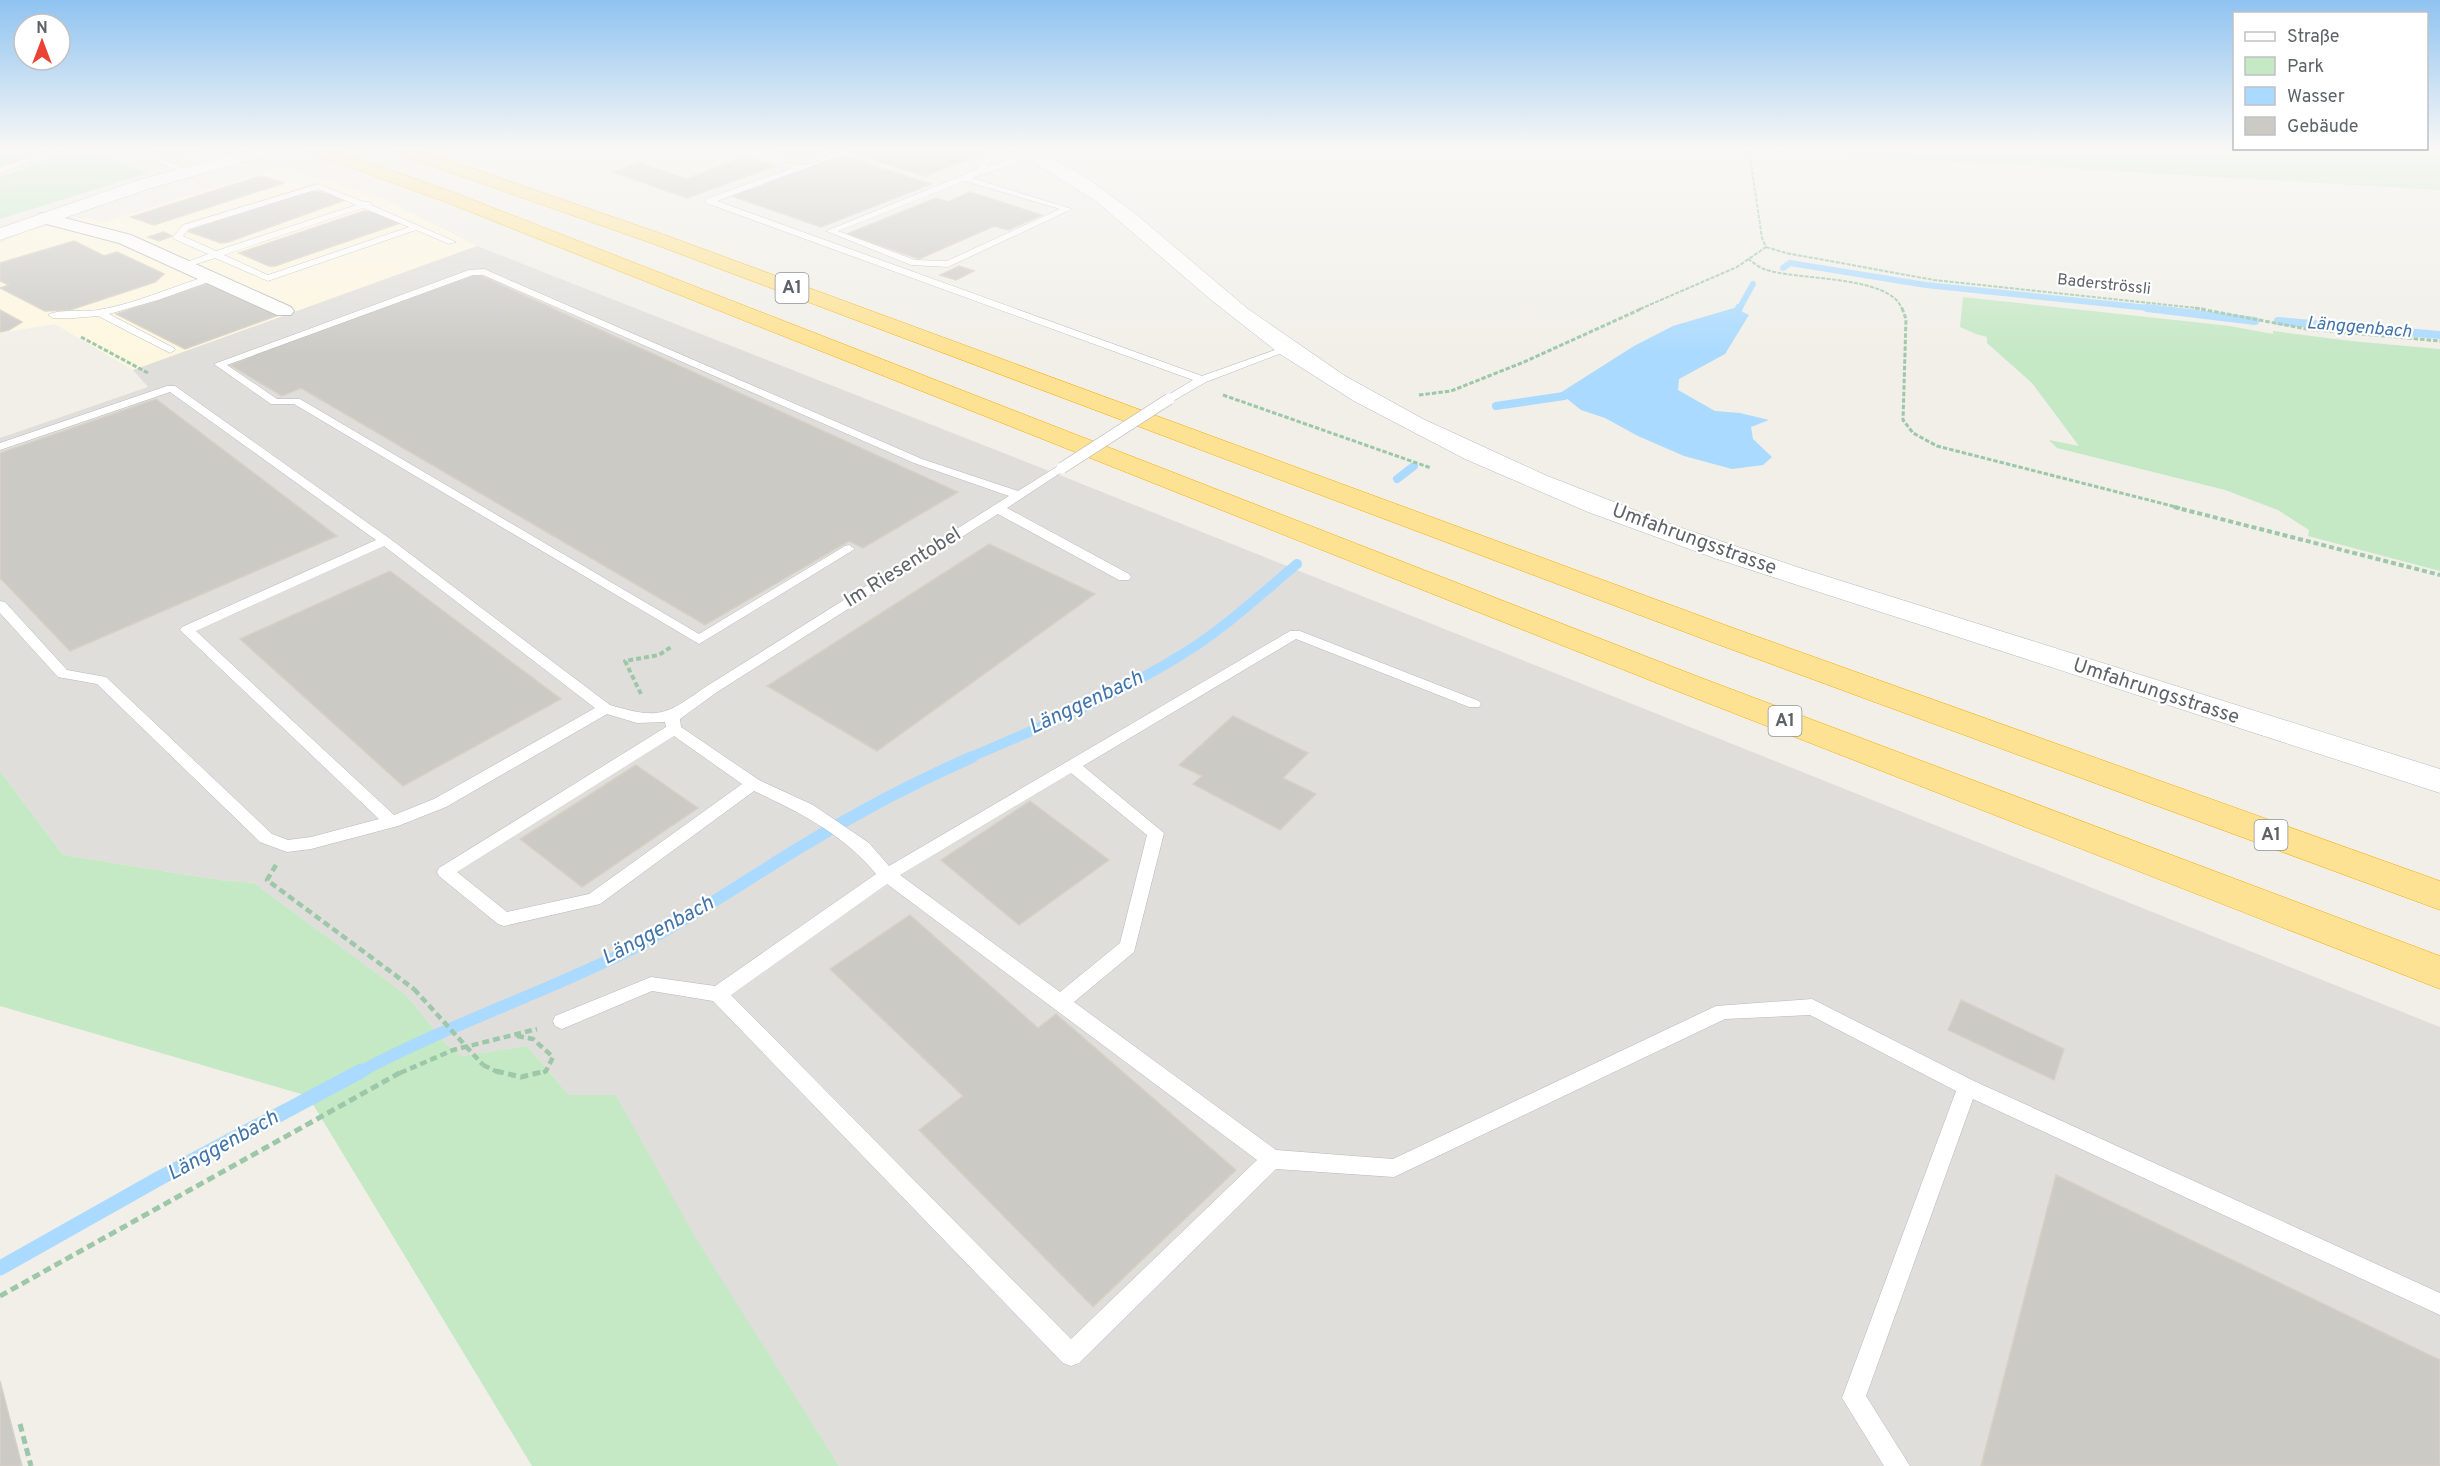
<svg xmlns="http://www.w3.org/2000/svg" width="2440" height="1466" viewBox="0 0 2440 1466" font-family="Overpass,sans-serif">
<rect width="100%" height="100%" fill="#f1efe8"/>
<path fill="#fef7e0" d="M282,166L386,200L477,246L133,370L55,324L0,333V243L28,231L84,217L105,222Z"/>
<path fill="#e0deda" d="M477,246L1067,478L2440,1027V1466H839L694,1237L616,1095H569L527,1046L462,1056L446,1044L406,995L254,883L219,880L63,855L0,771V438L148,387L133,370L147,365Z"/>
<path fill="#c5e8c5" d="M0,150H49L3,165H0Z
M76,150H92L148,173L0,219V177Z
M1767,150H2440V190L1768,151Z
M1963,297L2230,326L2273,334V331L2351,341L2440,349V571L2308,536L2309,530L2278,510L2225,490L2057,448L2049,440L2079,446L2032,383L1987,343V337L1976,334L1960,327Z
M0,771L63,855L219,880L254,883L406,995L446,1044L462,1056L527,1046L569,1095H616L695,1237L839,1466H532L308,1096L0,1006Z"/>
<path fill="#aadaff" d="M1734,308L1749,315L1725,354L1679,379L1678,390L1715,411L1740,413L1769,420L1751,427L1753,439L1772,457L1763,465L1732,469L1684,456L1638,436L1605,418L1581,410L1560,393L1634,346L1673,326Z"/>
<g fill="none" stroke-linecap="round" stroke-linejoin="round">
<path stroke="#aadaff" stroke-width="6" d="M1783,268L1790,263L1926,285L2159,309
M1739,309L1753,284"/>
<path stroke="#aadaff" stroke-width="8" d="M2147,308L2255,321
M1738,310L1739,308
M2278,321L2440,335
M1496,406L1564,396
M1397,479L1414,466"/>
<path stroke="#aadaff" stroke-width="10" d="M969,758C1043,726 1118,695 1186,652C1226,627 1261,594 1297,564"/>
<path stroke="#aadaff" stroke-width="12" d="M358,1073C447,1025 542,994 632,949C690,919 743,882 799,848C854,814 913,783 972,757"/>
<path stroke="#aadaff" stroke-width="15" d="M0,1268L158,1179L361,1071"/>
</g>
<path fill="#cccac5" stroke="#d6d1c6" stroke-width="1.5" d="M152,150H197L170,157Z
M772,150H822L802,157Z
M856,150H974L985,153L925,176L848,152Z
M840,155L931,184L821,227L729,195Z
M746,157L775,166L687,198L613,172L639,163L686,179Z
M261,176L284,183L154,225L131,217Z
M308,190L329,193L345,200L228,242L221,243L187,231Z
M970,192L1042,215L1008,230L994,226L919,259L847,234L936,198L948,202Z
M364,211L385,214L400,223L275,266H269L239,253Z
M163,232L172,236L159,241L148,237Z
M74,241L104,256L117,252L164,274L155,282L70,310L45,311L0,288L9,285L0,281V263Z
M959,266L974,271L956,280L940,275Z
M477,274L958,492L863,548L849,541L705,625L301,388L282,396L230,365L246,359L243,357Z
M209,283L279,315L185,349L116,314Z
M0,310L22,322L9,330L0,332Z
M156,399L337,536L70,651L0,578V453Z
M989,544L1095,594L877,751L767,686Z
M390,571L561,699L403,786L240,639Z
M1233,716L1308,753L1283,778L1316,794L1280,830L1193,784L1202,776L1179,765Z
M636,765L698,808L582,887L520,839Z
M1030,801L1109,860L1019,925L941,860Z
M910,915L1038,1028L1056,1014L1236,1170L1093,1307L919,1130L963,1096L830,969Z
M1961,1000L2064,1049L2054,1080L1948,1030Z
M2056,1175L2440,1360V1466H1981Z
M0,1381L22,1466H0Z"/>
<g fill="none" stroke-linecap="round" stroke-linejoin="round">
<g stroke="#b5b8bc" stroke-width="1">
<path id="service" d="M51,150H61L0,173V168Z
M126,150H136L192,171L185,173Z
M739,150C761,148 780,165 800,165C816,166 835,148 855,150L717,201L1202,376L1283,347L1292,349L1206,382L1173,401H1165V397L1193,380L706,203V199L793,168Z
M983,150H991L993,158L986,167L1035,153L1039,155L972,178L1072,209L948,267L911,265L826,231L976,170L985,158ZM965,181L1060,209L947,261L915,260L838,231Z
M318,184L364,202H370L371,205L456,242L449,244L416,230L268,281L215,258L184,268L179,265L208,254L174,239L173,237L183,225ZM318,189L356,205L216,251L183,236L189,229ZM363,208L409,227L268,275L224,255Z
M484,269L922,459L1018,491L1058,466H1066L1068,468L1007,508L1129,574L1131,577L1129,580H1119L998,514L717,692L680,719L681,727L759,780L813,805L869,843L889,866L1290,631H1300L1479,701L1481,704L1479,707H1469L1296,639L1083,766L1164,833L1134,952L1074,1002L1276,1150L1393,1159L1716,1006L1812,999L1974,1081L2440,1293V1315L1973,1099L1866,1396L1910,1466H1884L1842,1398L1956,1091L1810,1015L1725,1019L1394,1177L1276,1169L1079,1363L1071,1366L1063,1363L713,1001L652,991L562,1029L555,1026L553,1021L555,1016L651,977L715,986L876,874C843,834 801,813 754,791L600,904L504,926L498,924L439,876L437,872L439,868L666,727L665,722L637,723L607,714L446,807L398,826L311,849L287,852L260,842L97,684L58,677L0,613V601L5,602L67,670L106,677L272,834L288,840L311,837L379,819L180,630L182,627L376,540L170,392L0,450V443L167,386H175L389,538L610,705C661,720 665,715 707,686L1009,496L914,463L483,275H473L227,365L277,399H300L699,634L845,546L849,545L855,549L699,644L294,404H271L214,364L469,270ZM384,546L595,708L434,799L394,815L196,631ZM674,736L742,784L589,894L507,912L457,872ZM1071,773L1147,835L1120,943L1060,992L900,875ZM887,884L1257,1160L1071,1339L731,995Z
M214,274L217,275V279L158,300L109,314L174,348L175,350L170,353L98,316L74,318H53L48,315C56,309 86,312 98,310C139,303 175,285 214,274Z"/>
</g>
<g stroke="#b5b8bc" stroke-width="2">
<path id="minor" d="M45,213L131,235L291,307L294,311L291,315H277L119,243L39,222L36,218L39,214Z"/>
</g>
<g stroke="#b5b8bc" stroke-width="1">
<path id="tertiary" d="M249,150H275L272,154L151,188L0,240V228L139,180Z"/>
</g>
<g stroke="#b6babf" stroke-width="1">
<path id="secondary" d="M1014,150H1035L1084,176L1132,211L1248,309L1345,376L1423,419L1545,475L1670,524L1797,567L2440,769V793L1714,558L1588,512L1465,459L1354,401L1280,354L1210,299L1096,201Z"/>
</g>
<g stroke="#f9ab00" stroke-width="1">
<path id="motorway" d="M311,150H334L455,193L1699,677L2440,956V989L1677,691L443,201L313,154Z
M396,150H419L665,235L1736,629L2440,881V910L1714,643L651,243L398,154Z"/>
</g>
<path stroke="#9cc7a9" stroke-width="2" stroke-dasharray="4 1.5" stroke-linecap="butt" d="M1766,247L1786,253L1934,280L2206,309
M1748,259C1753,262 1758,267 1764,269C1794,281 1890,274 1902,309
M1640,309L1737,267L1766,247L1762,238L1749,150"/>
<path stroke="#9cc7a9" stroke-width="3" stroke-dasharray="4.5 2" stroke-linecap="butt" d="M1902,308L1906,319L1903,420L1913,433L1937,446L2180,508
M2195,308L2307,329L2440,341
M81,337L148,373
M1223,395L1431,468
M1419,395L1451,391L1524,362L1643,308"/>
<path stroke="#9cc7a9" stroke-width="4" stroke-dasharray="5 3" stroke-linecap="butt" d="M2174,507L2440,575
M641,694L625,661L659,655L671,647"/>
<path stroke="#9cc7a9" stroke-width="4.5" stroke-dasharray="7 4" stroke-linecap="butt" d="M276,865L267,880L414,989
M517,1036L533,1039L553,1057L546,1071L542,1073
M483,1065L500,1073
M400,1073L453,1050L537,1029"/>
<path stroke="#9cc7a9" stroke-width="5" stroke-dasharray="8 4.5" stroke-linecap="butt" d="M496,1071L521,1077L546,1071
M0,1296L403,1071
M20,1424L31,1466"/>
<use href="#service" fill="#fff" fill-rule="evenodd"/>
<use href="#minor" fill="#fff" fill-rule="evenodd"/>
<use href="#tertiary" fill="#fff" fill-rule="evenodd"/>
<use href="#secondary" fill="#fff" fill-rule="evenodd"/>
<use href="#motorway" fill="#fde293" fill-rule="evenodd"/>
<g stroke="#b5b8bc" stroke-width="12" stroke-linecap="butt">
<path id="service-bridge" d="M1062,468L1169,399"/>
</g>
<path stroke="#9cc7a9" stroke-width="4.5" stroke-dasharray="7 4" stroke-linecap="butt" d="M414,989L483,1065"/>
<use href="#service-bridge" stroke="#fff" stroke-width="11"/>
</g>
<linearGradient id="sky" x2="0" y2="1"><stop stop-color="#8fc3f1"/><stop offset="0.42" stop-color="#f9f8f5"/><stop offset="1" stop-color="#f9f8f5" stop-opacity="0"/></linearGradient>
<rect width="2440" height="355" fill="url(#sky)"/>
<g text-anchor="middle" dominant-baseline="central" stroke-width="4.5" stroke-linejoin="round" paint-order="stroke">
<g font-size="16" fill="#5f6368" stroke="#fff">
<text transform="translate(2104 285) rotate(6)">Baderströssli</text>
</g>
<g fill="#fff" stroke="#8f9295" stroke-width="1.5">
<rect x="775.5" y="273" width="33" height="30" rx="4.5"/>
<rect x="1768.5" y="706" width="33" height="30" rx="4.5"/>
<rect x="2254.5" y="820" width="33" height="30" rx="4.5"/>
</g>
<g font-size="18" font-weight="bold" fill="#5f6368">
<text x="792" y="288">A1</text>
<text x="1785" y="721">A1</text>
<text x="2271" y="835">A1</text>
</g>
<g font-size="18" font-style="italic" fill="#4174aa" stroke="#fff">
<text transform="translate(2359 328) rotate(5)">Länggenbach</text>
</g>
<g font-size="20" fill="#5f6368" stroke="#fff">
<text transform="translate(1694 540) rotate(20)">Umfahrungsstrasse</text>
<text transform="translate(903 568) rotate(-32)">Im Riesentobel</text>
<text transform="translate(2156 692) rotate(18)">Umfahrungsstrasse</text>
</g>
<g font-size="21" font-style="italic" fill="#4174aa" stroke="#fff">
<text transform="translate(1086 703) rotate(-25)">Länggenbach</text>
<text transform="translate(658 931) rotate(-28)">Länggenbach</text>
<text transform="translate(223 1146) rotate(-29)">Länggenbach</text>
</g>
</g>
<rect x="2233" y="12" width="195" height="138" fill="#ffffff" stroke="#bfc1c3" stroke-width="1.5"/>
<rect x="2245" y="32" width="30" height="9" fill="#ffffff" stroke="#bfc1c3" stroke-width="1.5"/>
<text x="2287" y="42" font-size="18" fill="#5f6368">Straße</text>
<rect x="2245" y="57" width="30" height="18" fill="#c5e8c5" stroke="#bfc1c3" stroke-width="1.5"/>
<text x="2287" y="72" font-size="18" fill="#5f6368">Park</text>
<rect x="2245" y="87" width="30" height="18" fill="#aadaff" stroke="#bfc1c3" stroke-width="1.5"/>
<text x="2287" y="102" font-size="18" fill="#5f6368">Wasser</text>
<rect x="2245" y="117" width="30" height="18" fill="#cccac5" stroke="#bfc1c3" stroke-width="1.5"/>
<text x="2287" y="132" font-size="18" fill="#5f6368">Gebäude</text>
<g transform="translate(42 42)"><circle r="28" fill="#ffffff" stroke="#bfc1c3" stroke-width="1.5"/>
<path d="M0-4.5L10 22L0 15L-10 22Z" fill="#ea4335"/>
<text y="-9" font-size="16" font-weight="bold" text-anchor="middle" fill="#5f6368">N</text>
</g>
</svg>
